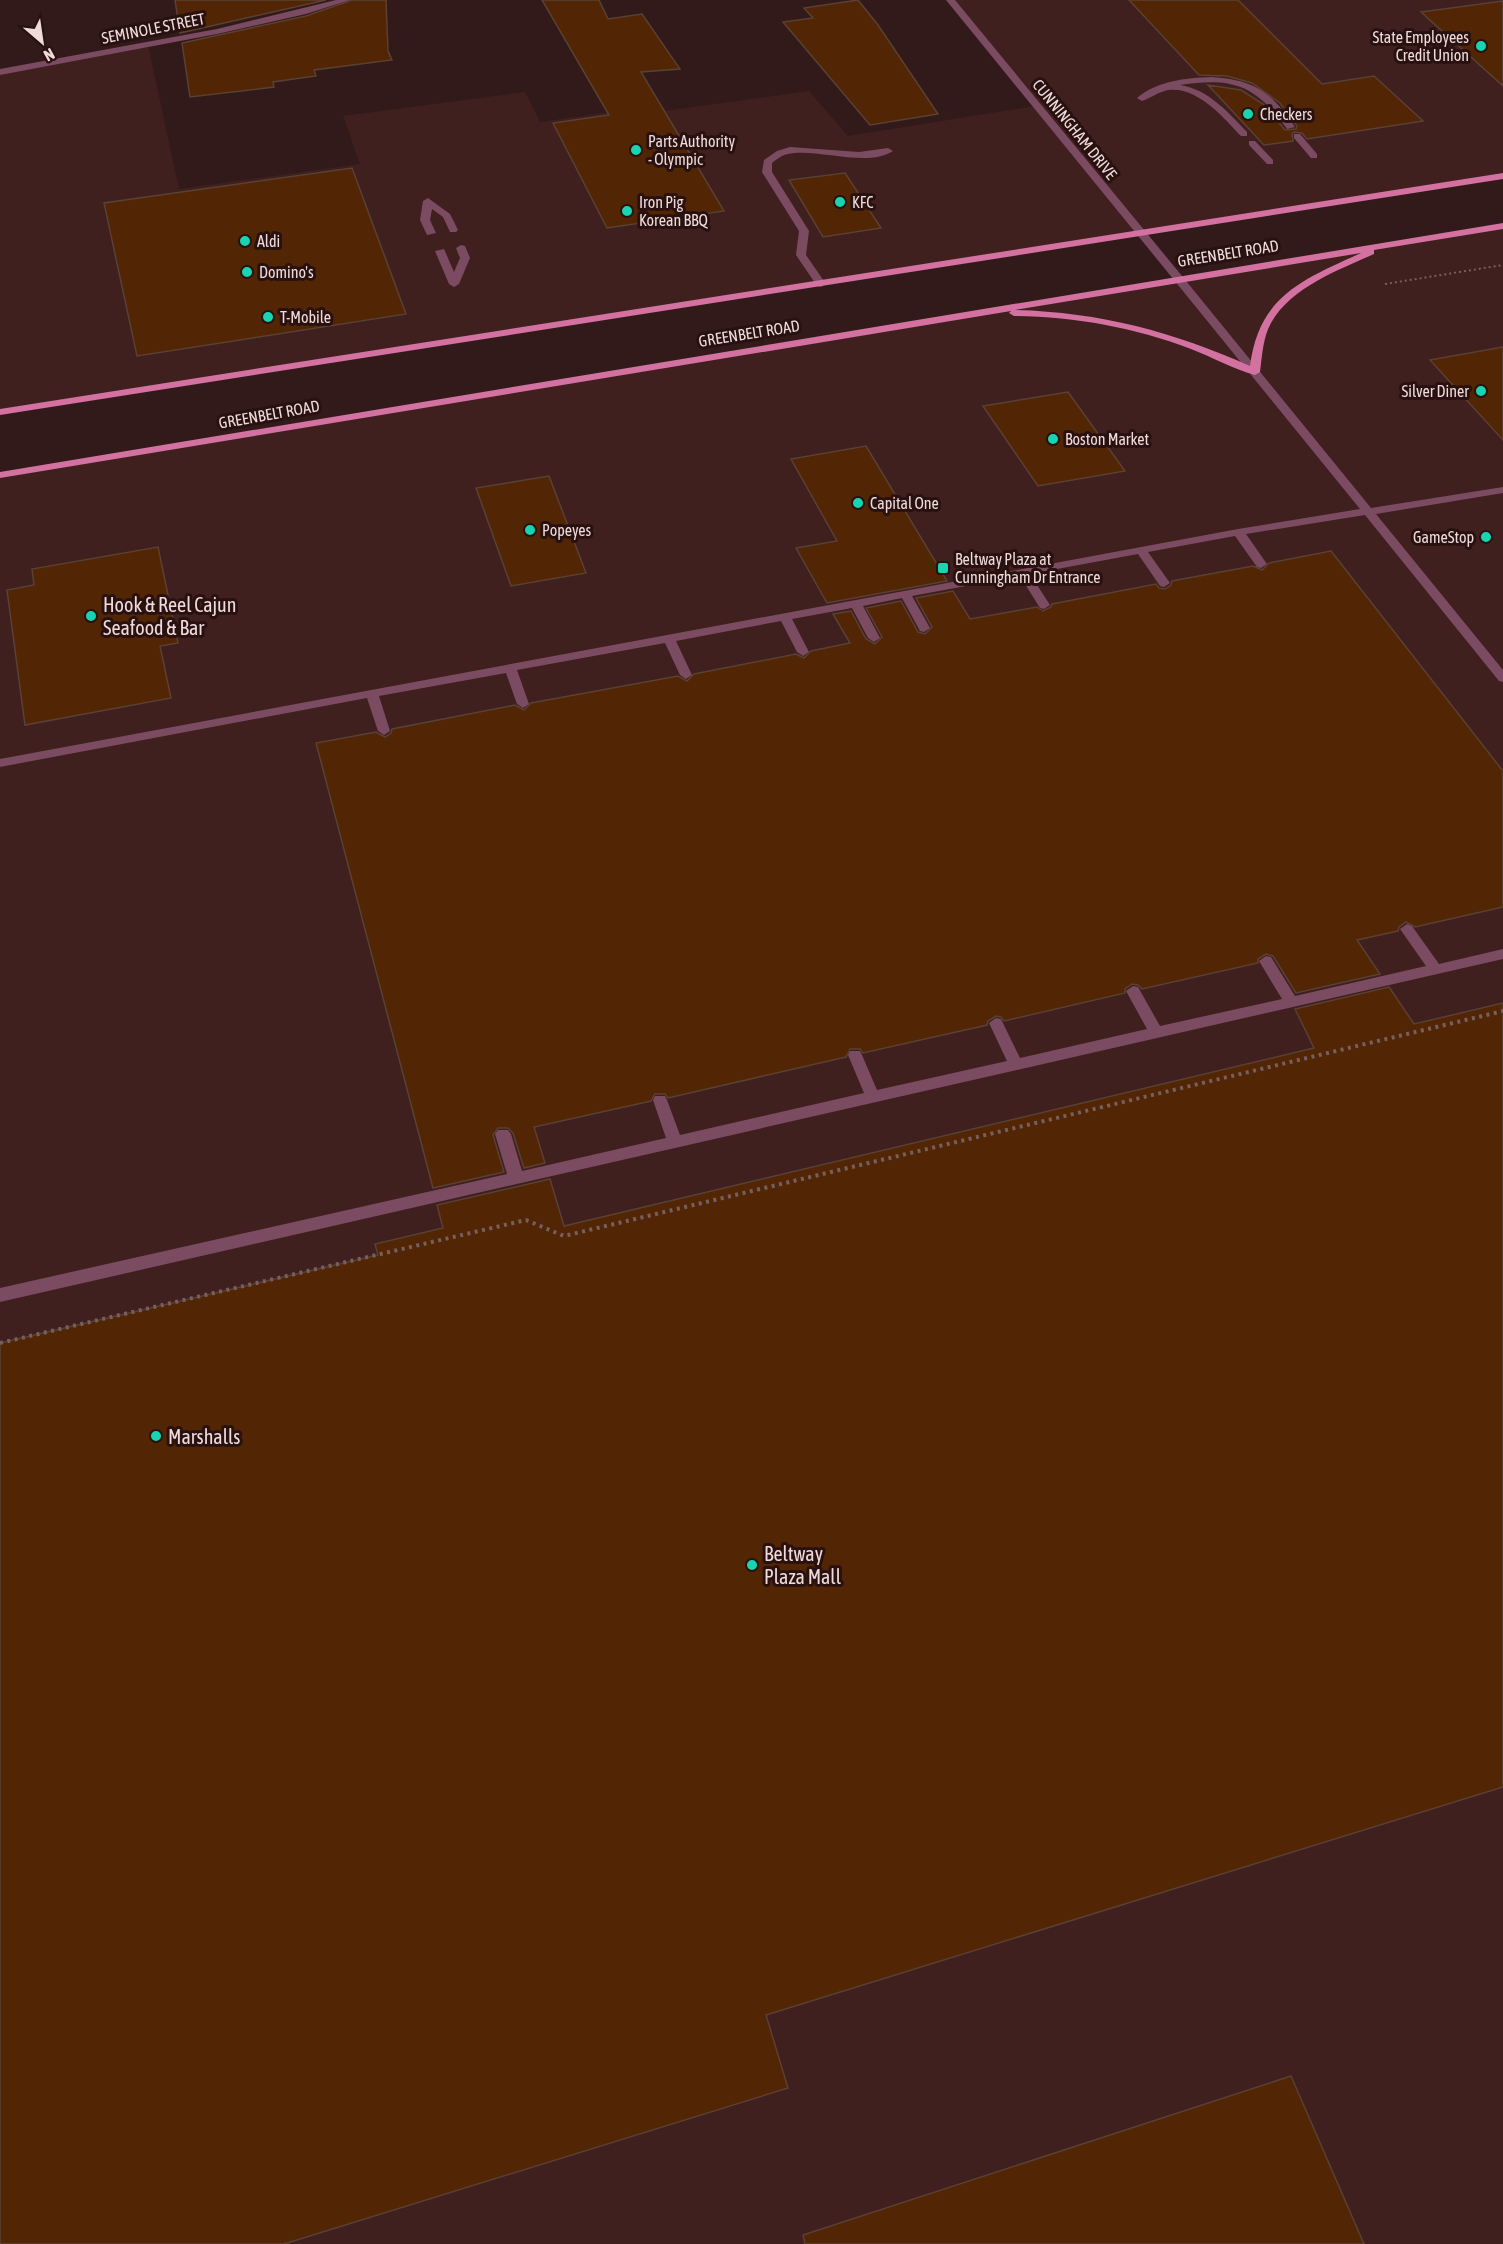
<svg xmlns="http://www.w3.org/2000/svg" width="1503" height="2244" viewBox="0 0 1503 2244" font-family="'Asap Condensed',sans-serif">
<rect width="100%" height="100%" fill="#331a1a"/>
<path fill="#401f1f" d="M950,0H1503V176L0,412V72L148,45L179,189L360,164L343,116L525,92L540,122L662,105L665,111L809,91L848,136L1036,106Z
M1503,226V2244H0V475Z"/>
<path fill="#522504" stroke="#594133" stroke-width="1.5" d="M175,0H326L180,33Z
M352,0H386L388,51L392,60L314,70L316,76L273,82L274,87L190,97L182,43L306,16Z
M542,0H599L608,19L642,14L680,69L641,72L724,211L607,228L553,123L609,115Z
M858,0L878,25L938,114L870,125L783,22L813,18L804,8Z
M1129,0H1238L1322,84L1374,76L1423,121L1307,139L1302,133L1294,132L1292,134L1293,141L1264,145L1208,85L1241,90L1263,104L1285,130L1296,129L1297,126L1280,103L1252,83L1227,76L1199,75Z
M1503,1V86L1421,12Z
M352,168L406,314L137,356L104,203Z
M845,173L881,228L823,237L789,180Z
M1503,347V440L1430,360Z
M1068,392L1125,471L1038,486L983,406Z
M866,446L947,581L827,603L796,548L837,541L791,459Z
M549,476L586,573L511,586L476,488Z
M158,547L178,643L160,646L171,698L25,725L7,590L34,585L32,569Z
M1331,551L1503,771V907L1415,927L1406,922L1399,927L1398,931L1357,940L1380,974L1296,993L1273,956L1266,954L1258,959V963L1142,989L1138,985L1132,984L1125,989V993L1004,1021L1001,1017L996,1016L988,1021L987,1025L863,1053L860,1049H850L846,1057L668,1098L665,1094H655L651,1101L534,1127L545,1163L524,1168L513,1133L508,1128H498L493,1135L504,1172L433,1188L316,743L376,732L385,737L391,733L392,729L515,705L524,710L531,703L678,676L687,681L694,674L796,654L804,658L811,651L850,643L833,614L851,611L866,639L875,644L882,637L866,608L901,601L918,632L925,634L932,627L916,598L953,591L970,619L1037,607L1043,611L1051,607L1052,604L1156,584L1159,588L1165,589L1171,585L1172,581L1253,566L1262,570L1269,563Z
M1389,987L1414,1024L1503,1003V1787L766,2015L788,2088L284,2244H0V1343L378,1255L375,1244L443,1228L437,1205L550,1179L564,1226L1314,1048L1295,1009Z
M1291,2076L1364,2244H805L803,2235Z"/>
<g fill="none" stroke-linecap="round" stroke-linejoin="round">
<path stroke="#765f5e" stroke-width="2" stroke-dasharray="2 3" stroke-linecap="butt" d="M1385,284L1503,265"/>
<path stroke="#765f5e" stroke-width="4" stroke-dasharray="3 4.5" stroke-linecap="butt" d="M0,1343L526,1220L564,1236L1503,1011"/>
<path fill="#7b4b61" fill-rule="evenodd" d="M1212,77C1255,80 1271,92 1295,127L1287,129C1256,85 1233,77 1180,85C1208,89 1229,113 1247,132V136H1241C1223,117 1197,86 1168,90C1158,92 1151,98 1142,101L1137,98C1157,81 1185,78 1212,77Z
M1294,134H1300L1317,154V158H1311L1294,138Z
M1249,141H1255L1273,160V164H1267L1249,145Z
M790,147L859,152L888,148L893,151C868,168 816,148 788,154C782,155 777,159 772,163V172L809,231L806,255L826,284L821,287L817,286L796,255L799,231L762,172L764,160L777,151Z
M428,198L450,214L458,230L456,232H450L443,217L432,209L430,220L436,233L427,235L420,220L423,201Z
M461,245L465,246L470,258L459,284L454,287L449,284L435,251L444,249L454,272L460,258L456,248Z
M1178,275L1182,276L1371,508L1503,487V493L1376,514L1503,670V682L1499,681L1365,515L1246,534L1267,564L1261,568L1257,567L1235,536L1148,552L1170,583L1164,587L1160,586L1138,554L1030,574L1050,605L1044,609L1040,608L1020,576L912,596L930,628L924,632L920,631L902,598L863,606L880,638L874,642L868,638L852,608L792,619L809,652L803,656L797,652L781,621L676,641L692,675L686,679L680,675L665,643L517,670L529,704L523,708L517,704L506,673L379,696L390,731L384,735L378,731L367,698L0,767V759L1238,529L1360,509L1174,280V276Z
M1407,924L1412,926L1439,964L1503,949V959L0,1302V1288L507,1174L495,1134L498,1130H508L511,1134L522,1171L666,1138L653,1100L655,1096H665L667,1100L680,1135L864,1093L848,1055L850,1051H860L862,1055L877,1090L1007,1061L989,1023L996,1018L1001,1019L1020,1058L1147,1029L1126,991L1133,986L1138,987L1160,1026L1282,999L1259,961L1266,956L1271,957L1295,996L1426,966L1400,929Z"/>
<path fill="#7b4b61" fill-rule="evenodd" d="M336,0H350L306,14L217,34L0,75V69L217,29Z
M946,0H955L1182,276V280H1174Z"/>
<path fill="#d371a0" fill-rule="evenodd" d="M1503,173V179L0,415V409Z
M1503,223V229L1374,250V254C1339,270 1291,287 1271,323C1263,337 1262,356 1260,372L1255,375C1233,369 1212,357 1191,349C1133,327 1075,317 1014,316L1009,313L1011,311L0,478V472ZM1361,253C1302,280 1259,296 1250,366C1174,332 1099,312 1015,310Z"/>
</g>
<g fill="#18d5b2" stroke="#291110" stroke-width="2">
<circle cx="1481" cy="46" r="6"/>
<circle cx="1248" cy="114" r="6"/>
<circle cx="636" cy="150" r="6"/>
<circle cx="840" cy="202" r="6"/>
<circle cx="627" cy="211" r="6"/>
<circle cx="245" cy="241" r="6"/>
<circle cx="247" cy="272" r="6"/>
<circle cx="268" cy="317" r="6"/>
<circle cx="1481" cy="391" r="6"/>
<circle cx="1053" cy="439" r="6"/>
<circle cx="858" cy="503" r="6"/>
<circle cx="530" cy="530" r="6"/>
<circle cx="1486" cy="537" r="6"/>
<rect x="937" y="562" width="12" height="12" rx="3"/>
<circle cx="91" cy="616" r="6"/>
<circle cx="156" cy="1436" r="6"/>
<circle cx="752" cy="1565" r="6"/>
</g>
<g text-anchor="middle" dominant-baseline="central" stroke-width="6" stroke-linejoin="round" paint-order="stroke">
<g font-size="16" fill="#eedbda" stroke="#291110">
<text transform="translate(153 28) rotate(-11)">SEMINOLE STREET</text>
<text transform="translate(1075 129) rotate(51)">CUNNINGHAM DRIVE</text>
<text transform="translate(1228 253) rotate(-9)">GREENBELT ROAD</text>
<text transform="translate(749 333) rotate(-9)">GREENBELT ROAD</text>
<text transform="translate(269 414) rotate(-10)">GREENBELT ROAD</text>
</g>
<g font-size="16" fill="#eedbda" stroke="#291110" text-anchor="start">
<text x="1469" y="37" text-anchor="end">State Employees<tspan x="1469" dy="18">Credit Union</tspan></text>
<text x="1260" y="114">Checkers</text>
<text x="648" y="141">Parts Authority<tspan x="648" dy="18">- Olympic</tspan></text>
<text x="639" y="202">Iron Pig<tspan x="639" dy="18">Korean BBQ</tspan></text>
<text x="852" y="202">KFC</text>
<text x="257" y="241">Aldi</text>
<text x="259" y="272">Domino's</text>
<text x="280" y="317">T-Mobile</text>
<text x="1469" y="391" text-anchor="end">Silver Diner</text>
<text x="1065" y="439">Boston Market</text>
<text x="870" y="503">Capital One</text>
<text x="542" y="530">Popeyes</text>
<text x="1474" y="537" text-anchor="end">GameStop</text>
<text x="955" y="559">Beltway Plaza at<tspan x="955" dy="18">Cunningham Dr Entrance</tspan></text>
</g>
<g font-size="20" fill="#eedbda" stroke="#291110" text-anchor="start">
<text x="103" y="604">Hook &amp; Reel Cajun<tspan x="103" dy="23">Seafood &amp; Bar</tspan></text>
<text x="168" y="1436">Marshalls</text>
<text x="764" y="1553">Beltway<tspan x="764" dy="23">Plaza Mall</tspan></text>
</g>
</g>
<g transform="translate(42 42) rotate(151)" stroke="#291110" stroke-width="4.5" paint-order="stroke">
<path d="M0-4.5L10 22L0 15L-10 22Z" fill="#eedbda"/>
<text y="-9" font-size="16" font-weight="bold" text-anchor="middle" fill="#eedbda">N</text>
</g>
</svg>
